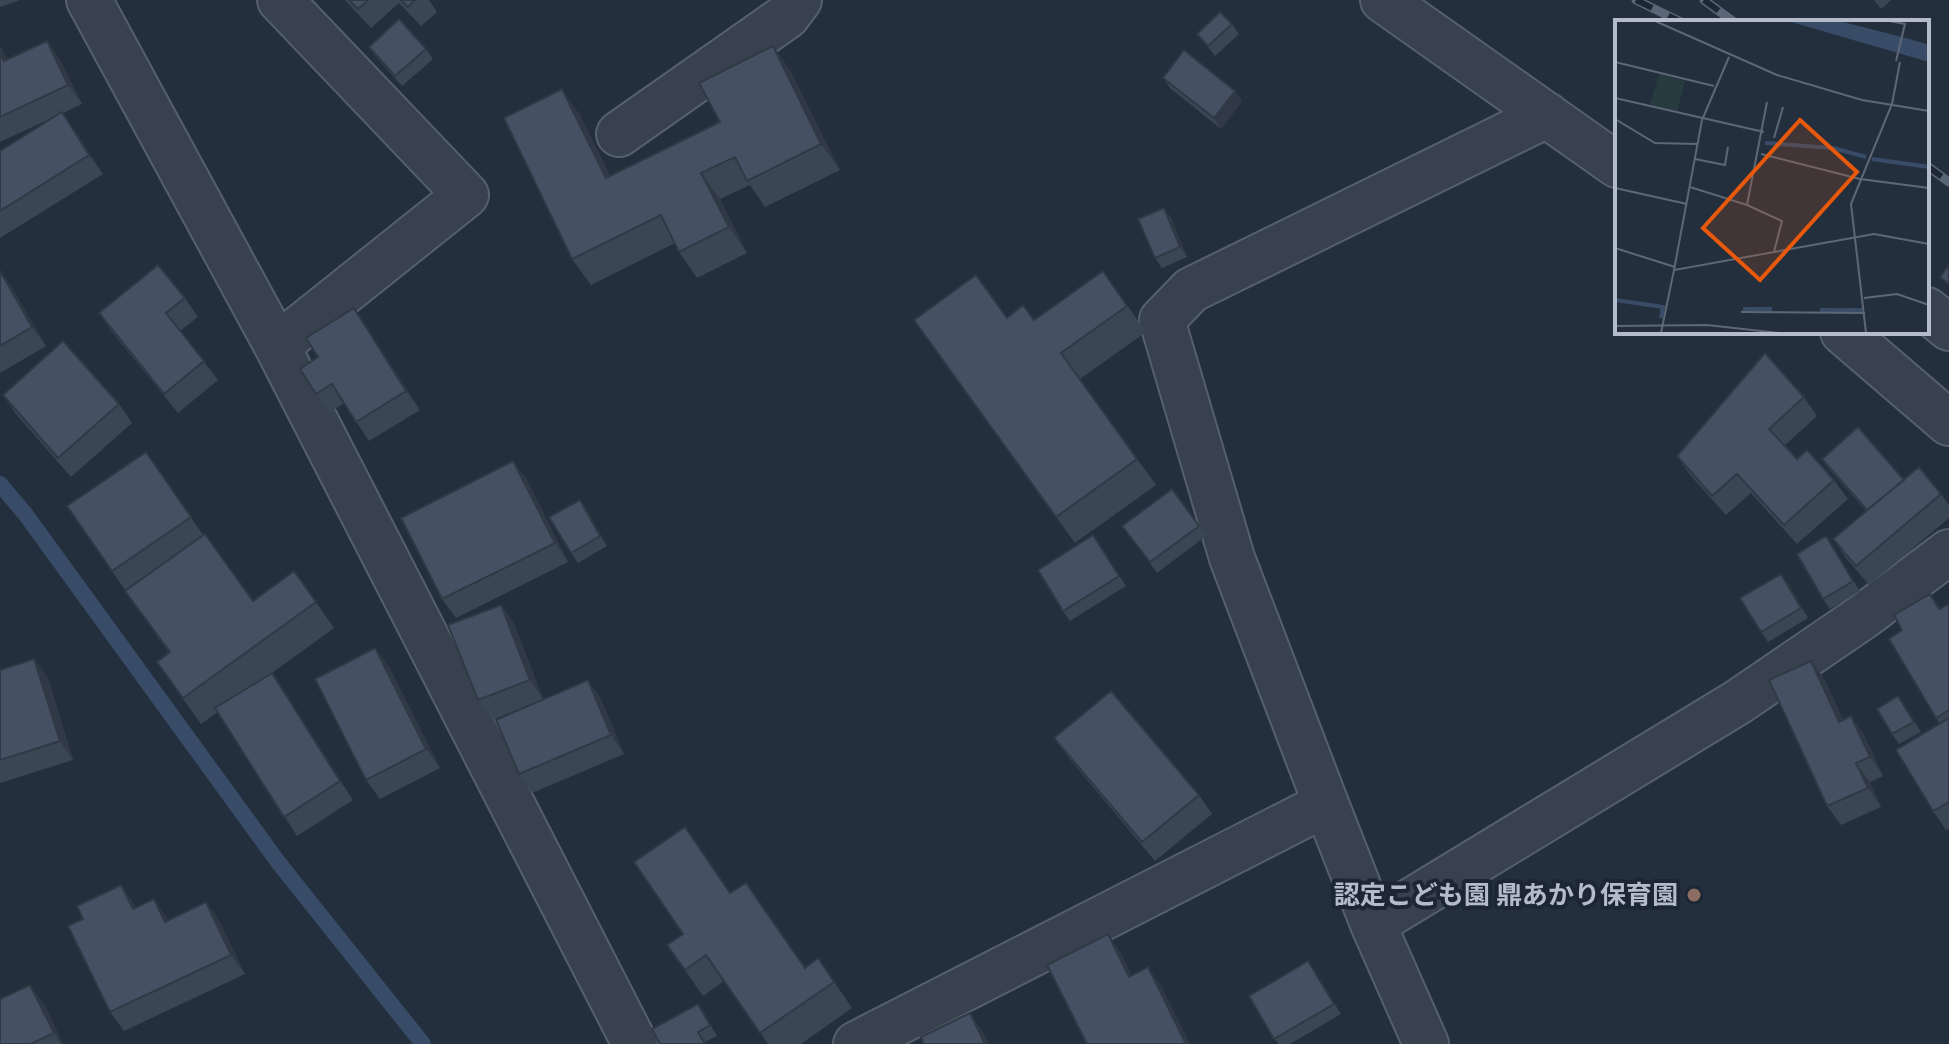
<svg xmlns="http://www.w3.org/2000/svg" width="1949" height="1044" viewBox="0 0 1949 1044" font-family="Raleway,'Noto Sans JP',sans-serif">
<rect width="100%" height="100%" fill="#242f3e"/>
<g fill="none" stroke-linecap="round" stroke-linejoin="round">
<path stroke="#394c67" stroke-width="16" d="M0,484L26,515L278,862L423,1044"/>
<g stroke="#565f6c" stroke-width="48">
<path id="minor" d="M89,0L277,346L635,1044
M1383,0L1617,165
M619,134L787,16L799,0
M1927,310L1949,328
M1843,332L1949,423
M277,346L466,195L280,0
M1326,804L1232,558L1162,320L1191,290L1547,115
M1373,924L1738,702L1864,616L1949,552
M856,1044L1326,804L1373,924L1426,1044"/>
</g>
<use href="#minor" stroke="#38414e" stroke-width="44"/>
<g stroke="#5a6575" stroke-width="9">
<path id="rail" d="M1636,0L1681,22
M1704,0L1734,22
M1927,166L1949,182"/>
</g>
<use href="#rail" stroke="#1d2633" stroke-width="6" stroke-dasharray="18" stroke-linecap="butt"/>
</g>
<path fill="#3b4654" d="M0,0H20L0,7Z
M345,0H429L437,12L421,26L399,3L371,28Z
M1874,0H1891L1881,9Z
M1232,24L1239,34L1215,56L1197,34Z
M47,41L60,60L82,104L63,113L103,174L0,238V151L56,116L0,142V46L7,60Z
M773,46L791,72L840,170L765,207L750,185L720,199L747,253L697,278L679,252L675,243L591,285L572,259L580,115L610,176L720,122Z
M369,47L426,49L433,59L402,86L376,57Z
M1163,78L1242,101L1221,129L1170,88Z
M1164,208L1171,218L1187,257L1162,268L1155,258Z
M0,271L12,288L46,346L0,373Z
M1103,271L1146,332L1080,379L1156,485L1075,543L932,346L1034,320Z
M185,298L198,317L180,331L218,380L178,413L112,332L99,313Z
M354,308L420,410L369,441L344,403L329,413L316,394L318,357Z
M3,395L119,404L132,423L71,477L16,414Z
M1804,397L1817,416L1784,446L1797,459L1834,480L1848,499L1797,544L1751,493L1726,515L1690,475L1677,456Z
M146,452L203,535L253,601L294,571L334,628L272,673L353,800L297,836L218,712L201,724L175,688L169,653L125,591L158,567L125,590L67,506Z
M1822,459L1904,480L1941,494L1949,505V518L1869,585L1846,558L1833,539L1866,511L1829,469Z
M527,480L568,562L456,618L442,599Z
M1172,489L1206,536L1157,573L1122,526Z
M580,500L587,510L607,546L578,563L571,553Z
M1093,535L1126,586L1070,621L1063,611Z
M1826,536L1860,591L1830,609L1823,599Z
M1788,584L1808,618L1768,642L1761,632Z
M1930,594L1941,609L1949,604V829L1946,830L1933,811L1940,724L1936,718L1902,630Z
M501,605L514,624L543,699L492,720L478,700Z
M375,648L389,667L440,768L380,799L366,780Z
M34,659L48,678L73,760L0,783V670Z
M1811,661L1825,680L1843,720L1851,716L1864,735L1883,776L1870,782L1881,807L1841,825L1827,806Z
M1898,696L1921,732L1899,744L1892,734Z
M601,699L624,754L532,793L519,774Z
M1054,738L1199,795L1212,814L1155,861L1068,757Z
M121,885L136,908L168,920L206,902L219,921L245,974L124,1031L110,1012L83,919Z
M730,893L805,968L818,958L852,1008L801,1044H768L724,981L703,996L667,945L683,934Z
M1308,961L1341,1014L1290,1044H1278L1249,996Z
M44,1004L63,1044H0Z
M698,1004L717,1036L705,1042L660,1044Z"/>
<path fill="#303945" d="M47,41L60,60L82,104L68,85Z
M0,46L17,80L4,61L0,54Z
M773,46L791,72L840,170L821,144Z
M562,89L580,115L624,204L606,178Z
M1235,91L1242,101L1221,129L1214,118Z
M62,112L76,132L103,174L89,155Z
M701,173L720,199L747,253L729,227Z
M1164,208L1171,218L1187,257L1180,247Z
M0,271L12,288L46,346L32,327Z
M354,308L367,327L420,410L406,391Z
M513,461L527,480L568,562L555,543Z
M580,500L587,510L607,546L600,536Z
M1826,536L1833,546L1860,591L1853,581Z
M501,605L514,624L543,699L530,680Z
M375,648L389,667L440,768L426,749Z
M34,659L48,678L73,760L60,741Z
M1811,661L1825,680L1852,741L1839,722Z
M272,673L285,692L353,800L340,781Z
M588,680L601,699L624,754L611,735Z
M1851,716L1864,735L1883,776L1870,757Z
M1856,763L1870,782L1881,807L1868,788Z
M121,885L134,904L146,929L133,909Z
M154,899L167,918L178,941L165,922Z
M206,902L219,921L245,974L231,955Z
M1108,934L1121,953L1142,996L1129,977Z
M1148,967L1161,986L1190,1044H1186Z
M30,985L44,1004L63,1044H61L54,1033Z
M698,1004L705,1014L717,1036L710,1025Z
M970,1013L983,1032L989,1044H985Z"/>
<path fill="#455162" stroke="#303945" stroke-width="2" d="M349,0H368L358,9Z
M401,0H415L408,7Z
M1220,12L1232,24L1208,46L1197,34Z
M399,19L426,49L395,76L369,47Z
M47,41L68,85L0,117V54L4,61Z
M773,46L821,144L747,181L735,157L701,173L729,227L679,252L661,215L572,259L504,118L562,89L606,178L720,122L699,83Z
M1184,50L1235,91L1214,118L1163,78Z
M62,112L89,155L0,211V151Z
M1164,208L1180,247L1155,258L1138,219Z
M158,265L185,298L166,313L204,361L164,394L99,313Z
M1949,265V284L1940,277Z
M0,271L32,327L0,346Z
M1103,271L1127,306L1061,353L1137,459L1056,517L914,320L976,275L1007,318L1023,305L1034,320Z
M354,308L406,391L356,422L332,384L316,394L300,369L318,357L306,338Z
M63,341L119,404L58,458L3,395Z
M1765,353L1804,397L1769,429L1797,459L1807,450L1834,480L1784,525L1737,474L1712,496L1677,456Z
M1858,427L1904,480L1867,510L1822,459Z
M146,452L191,517L112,571L67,506Z
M513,461L555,543L442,599L401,518Z
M1919,467L1941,494L1856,566L1833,539Z
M1172,489L1199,526L1150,562L1122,526Z
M580,500L600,536L571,553L549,517Z
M205,534L253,601L294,571L316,602L183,698L157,662L170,652L125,591Z
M1093,535L1119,576L1063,611L1038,570Z
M1826,536L1853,581L1823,599L1797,554Z
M1781,574L1801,608L1761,632L1740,598Z
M1930,594L1939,609L1949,604V710L1936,718L1889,639L1902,630L1894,615Z
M501,605L530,680L478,700L448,625Z
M375,648L426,749L366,780L315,679Z
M34,659L60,741L0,760V670Z
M1811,661L1839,722L1851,716L1870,757L1856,763L1868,788L1827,806L1769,680Z
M272,673L340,781L284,817L215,708Z
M588,680L611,735L519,774L496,720Z
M1111,691L1199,795L1142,842L1054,738Z
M1898,696L1914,722L1892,734L1877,709Z
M1949,718V802L1933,811L1896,750Z
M685,827L730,893L746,883L805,968L818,958L834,982L760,1033L706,955L685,970L667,945L683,934L634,862Z
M121,885L133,909L154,899L165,922L206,902L231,955L110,1012L68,926L83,919L77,906Z
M1108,934L1129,977L1148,967L1186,1044H1087L1047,965Z
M1308,961L1334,1004L1274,1039L1249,996Z
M30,985L54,1033L31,1044H0V999Z
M698,1004L710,1025L698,1032L705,1044H660L652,1029Z
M970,1013L985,1044H924L921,1037Z"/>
<circle fill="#8d6e63" stroke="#1d2633" stroke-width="3" cx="1694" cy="895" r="8"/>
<g text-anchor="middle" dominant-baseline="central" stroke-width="8" stroke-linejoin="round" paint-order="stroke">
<g font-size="26" font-weight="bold" fill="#b4bcc9" stroke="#1d2633" text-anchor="end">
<text x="1678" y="895">認定こども園 鼎あかり保育園</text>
</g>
</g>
<g transform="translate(1615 20)">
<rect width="314" height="314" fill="#242f3e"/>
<path d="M44,54L70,61L62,92L35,85Z" fill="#263c3f"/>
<path d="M173,1H224L291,18L314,25V42Z" fill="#394c67"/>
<path fill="none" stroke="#394c67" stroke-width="4" d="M150,123L218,128L251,137M257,139L314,147M0,280L48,287L46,298M128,289H157M205,290H247"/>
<path fill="none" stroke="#5e6776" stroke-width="2" d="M40,1L162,55L247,80L314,91M275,1L290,4L281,41M0,42L99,66M0,78L149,112M0,99L40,123L83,124M159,118L168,87M146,134L245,159L314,168M80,139L110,145L113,127M75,167L132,185L152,82M0,168L72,184M132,185L167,201L159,232M0,228L60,247M59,250L87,100L114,37M249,278L282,274L314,285M126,292L250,293M0,306L92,305L164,313M46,313L59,250L259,214L314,224M251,313L236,184L277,84L285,42"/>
<path fill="#e8590c" fill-opacity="0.15" stroke="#e8590c" stroke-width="4" d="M185,100L242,152L145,260L88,208Z"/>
<rect width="314" height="314" fill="none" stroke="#b4bcc9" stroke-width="4"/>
</g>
</svg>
